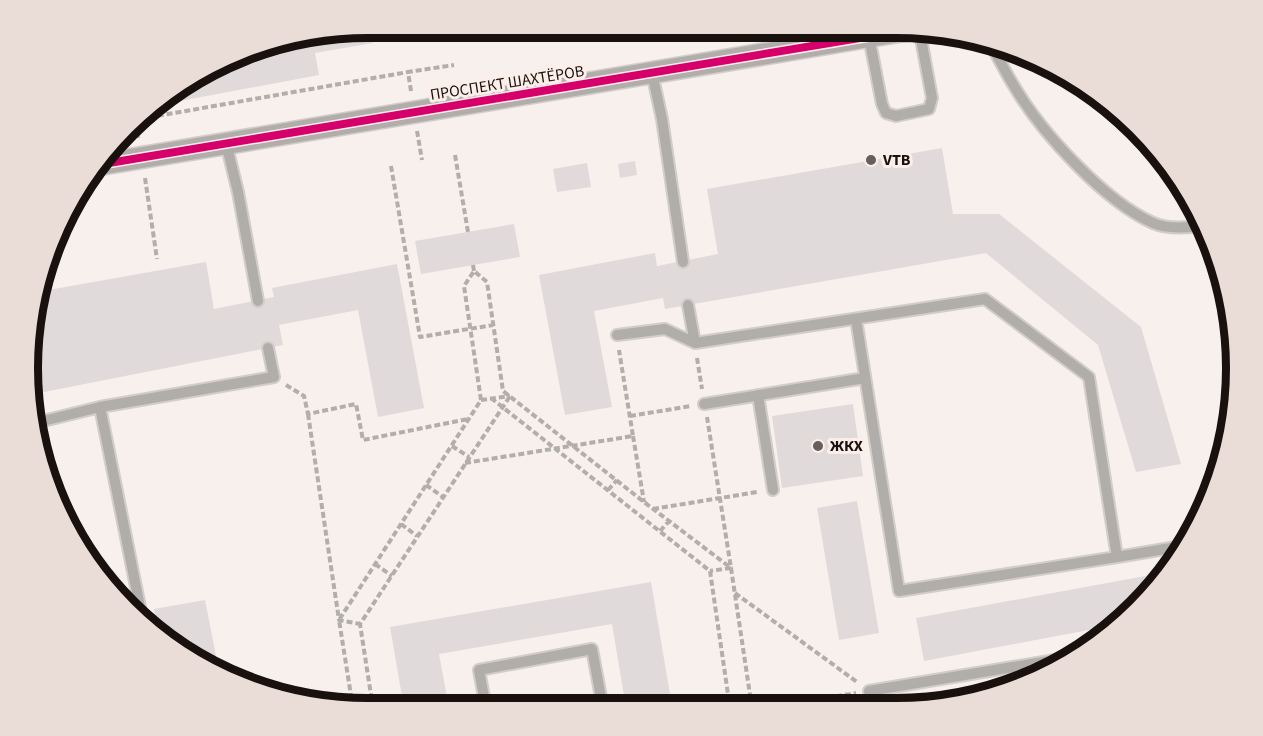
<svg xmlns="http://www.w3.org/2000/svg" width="1263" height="736" viewBox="0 0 1263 736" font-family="'Source Sans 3',sans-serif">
<rect width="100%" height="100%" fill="#f7f0ec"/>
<path fill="#e1dadb" d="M370,27L373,43L315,53L319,75L153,106L161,97L259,45Z
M942,148L953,214H999L1141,327L1181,464L1136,472L1098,345L986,253L665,309L663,298L594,311L612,407L565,415L539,275L655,253L657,266L718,254L707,189Z
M635,161L637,175L620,178L618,164Z
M587,163L591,187L557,192L553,169Z
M1167,167L1178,178L1184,193L1172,195Z
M514,224L520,257L421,274L415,241Z
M206,262L214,309L274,297L272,288L397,264L424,408L378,417L358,310L279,325L283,345L29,395L28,390L37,292Z
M853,404L863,476L782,488L772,416Z
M857,501L879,633L839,640L817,508Z
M1167,572L1136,609L1115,625L924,661L916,618Z
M651,582L671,700L626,708L612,624L439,654L449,708H404L390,627Z
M205,600L219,671L179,652L159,633L154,609Z"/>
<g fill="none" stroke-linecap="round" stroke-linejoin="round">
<g stroke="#d3cdc9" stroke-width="14">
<path id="lane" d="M869,37L882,104L886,113L896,116L929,109L932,98L919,28
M989,42C998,56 1005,72 1014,86C1041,132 1104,201 1153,223C1167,229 1184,228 1198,226
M652,73L662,119L683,262
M226,143L238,192L258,301
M688,305L695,343L985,299L1089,377L1117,557L1183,546
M856,319L899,591L1117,557
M617,335L665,329L695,343
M758,395L773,490
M704,404L865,378
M100,407L142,617
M35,423L100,407L274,377L268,348
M486,708L479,670L592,649L603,708
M872,708L869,691L1073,657"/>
</g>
<g stroke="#d3cdc9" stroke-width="24">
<path id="street" d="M97,165L920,28"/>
</g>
<path stroke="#b1aeab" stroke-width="4" stroke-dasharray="6 3" stroke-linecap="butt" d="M411,91L408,72L454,65
M140,119L408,72
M136,124L138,138
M417,131L422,160
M455,155L468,232
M391,166L420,337L493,325
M145,178L157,259
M473,265L474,271
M697,358L702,389
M286,385L304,396L308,414L356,404L363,440L468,419
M491,398L710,571L730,708
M481,400L510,396
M308,414L339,620L360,624
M630,416L691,406
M707,417L731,568L710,571
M633,436L644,502
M452,446L469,457
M465,463L633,436L619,350
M426,485L443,497
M608,490L617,480
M653,509L757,492
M401,524L417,536
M660,531L669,521
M375,564L392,576
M735,593L857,682
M353,708L339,620L481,400L464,286L474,271L487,282L503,391L644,502L731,568L752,708
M373,708L360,624L510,396
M765,708L856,693"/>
<use href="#lane" stroke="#b0adab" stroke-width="10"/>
<use href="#street" stroke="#b0adab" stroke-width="21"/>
<g stroke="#fceee8" stroke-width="11">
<path id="cycleway" d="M97,165L920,28"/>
</g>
<use href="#cycleway" stroke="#d6006c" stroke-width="8"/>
</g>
<g fill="#675f5c" stroke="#fceee8" stroke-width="2">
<circle cx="871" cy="160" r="6"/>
<circle cx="818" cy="446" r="6"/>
</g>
<g text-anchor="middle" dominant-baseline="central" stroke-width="6" stroke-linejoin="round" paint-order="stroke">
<g font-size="16" fill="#19110e" stroke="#fceee8">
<text transform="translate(507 83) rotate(-9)">ПРОСПЕКТ ШАХТЁРОВ</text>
</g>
<g font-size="16" font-weight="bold" fill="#19110e" stroke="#fceee8" text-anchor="start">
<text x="883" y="160">VTB</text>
<text x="830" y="446">ЖКХ</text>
</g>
</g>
<path d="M0 0H1263V736H0ZM368 38H896A330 330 0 0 1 1226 368V368A330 330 0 0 1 896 698H368A330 330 0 0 1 38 368V368A330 330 0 0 1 368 38Z" fill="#eadcd7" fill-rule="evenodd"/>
<path fill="none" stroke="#19110e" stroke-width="8" d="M368 38H896A330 330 0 0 1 1226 368V368A330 330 0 0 1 896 698H368A330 330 0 0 1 38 368V368A330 330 0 0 1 368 38Z"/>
</svg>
